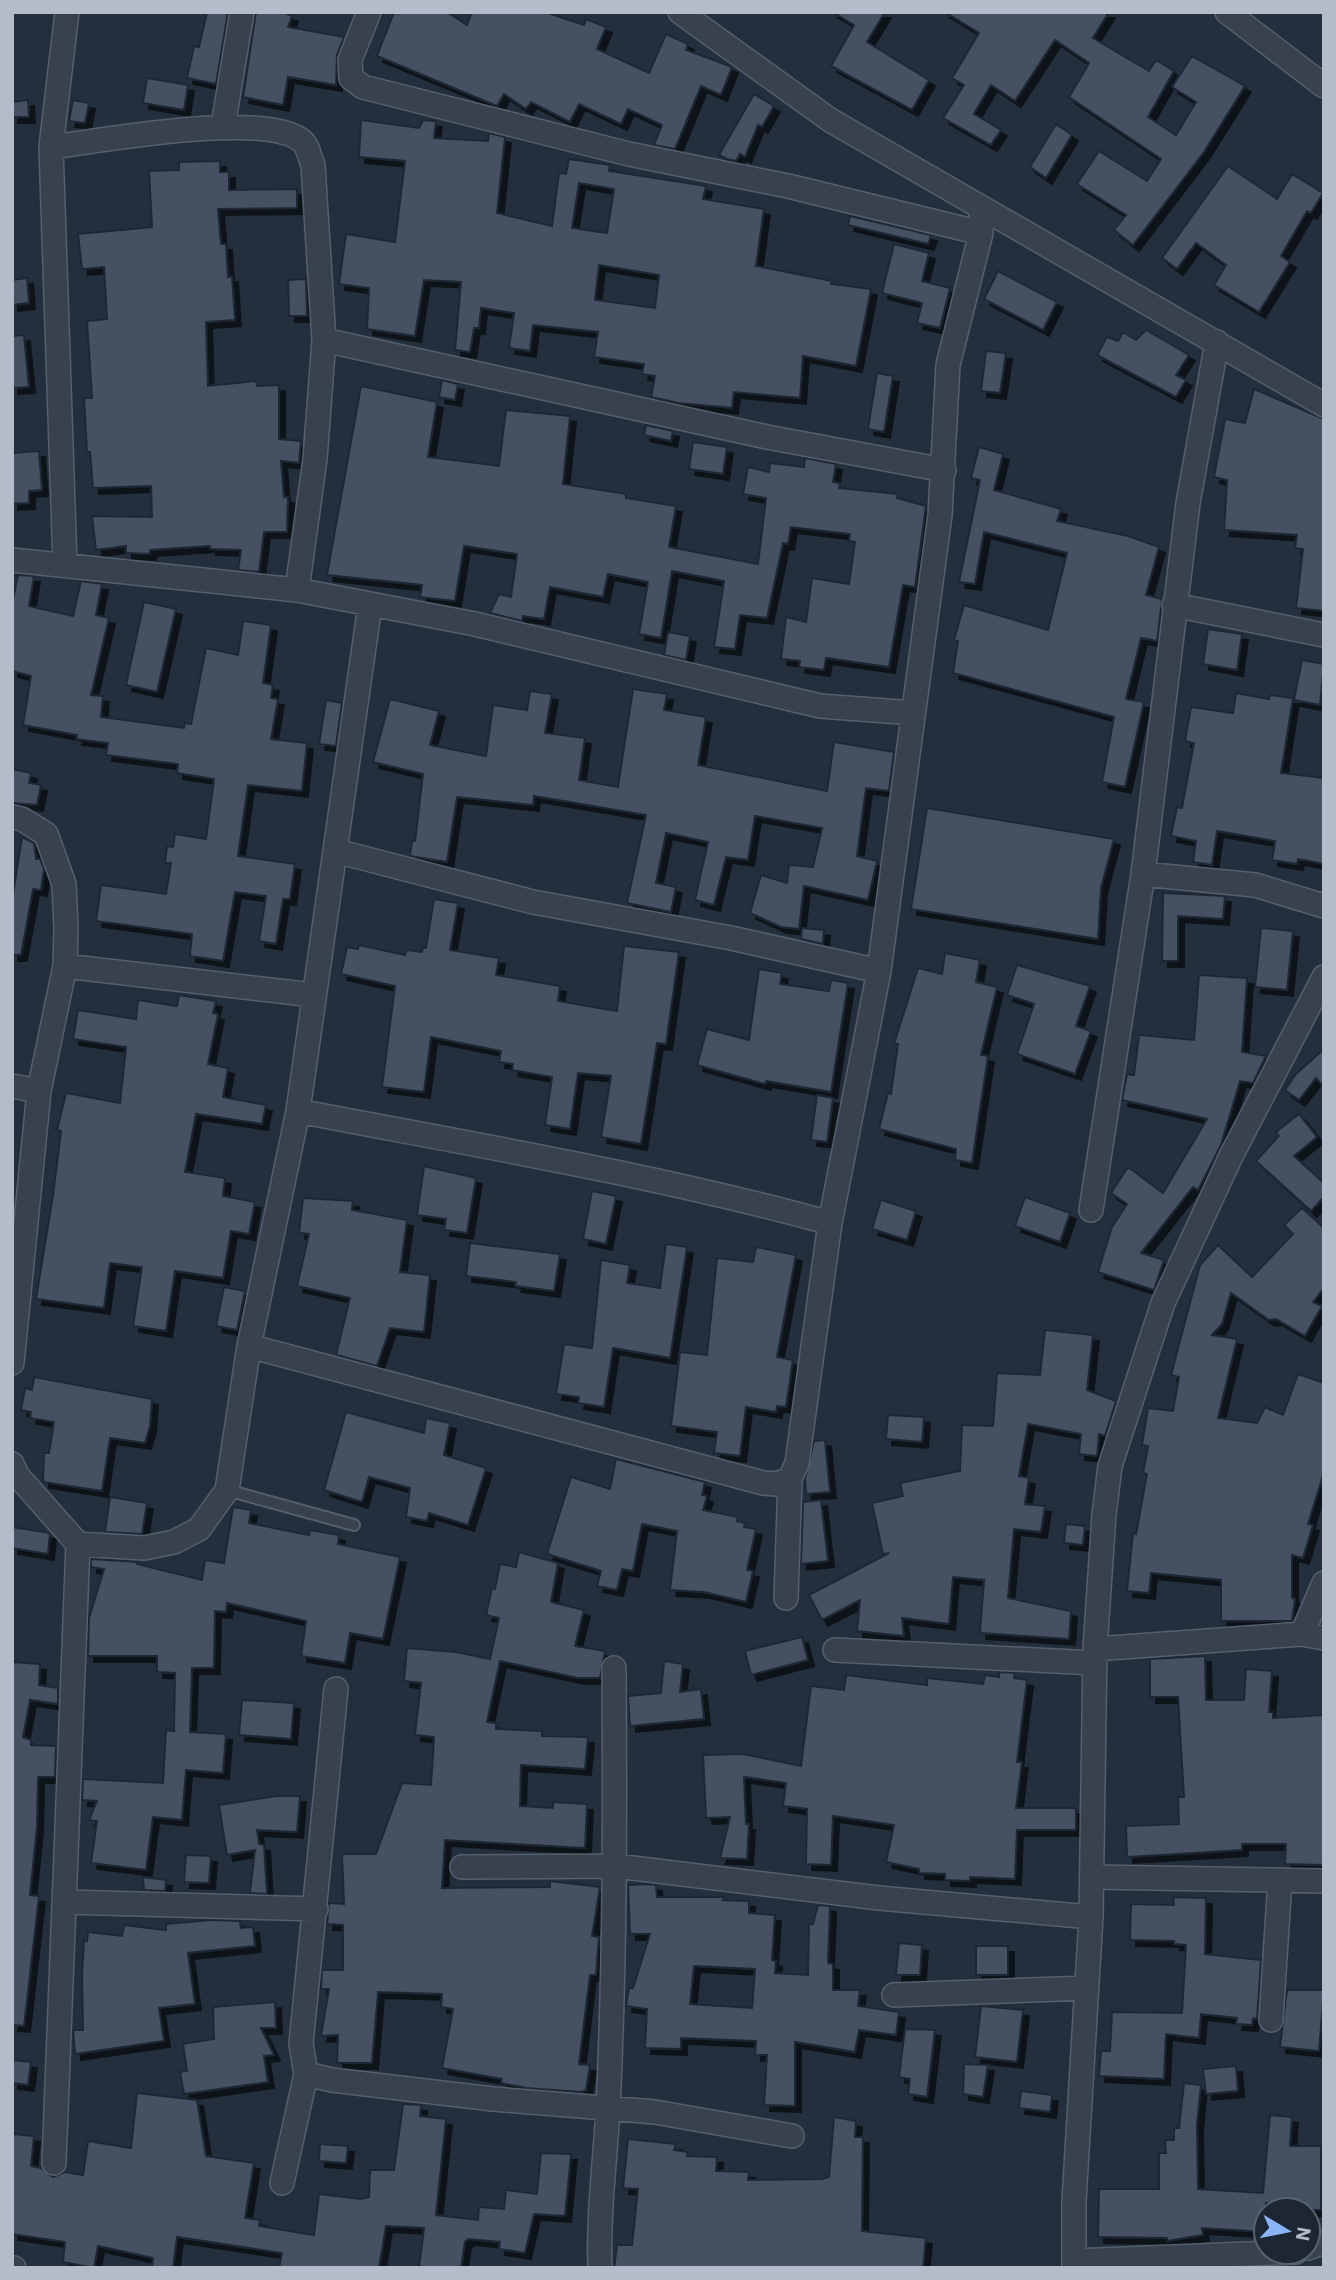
<svg xmlns="http://www.w3.org/2000/svg" width="1336" height="2280" viewBox="0 0 1336 2280" font-family="'IBM Plex Sans',sans-serif">
<defs>
<filter id="shadow"><feDropShadow dx="6" dy="6" stdDeviation="0" flood-color="#0009"/></filter>
</defs>
<rect width="100%" height="100%" fill="#242f3e"/>
<path fill="#455162" stroke="#1f2835" stroke-width="2" fill-rule="evenodd" filter="url(#shadow)" d="M207,12H228L216,84L187,78L194,46L199,47Z
M256,12H283L292,16L288,27L344,37L337,55L336,85L288,77L283,105L243,97Z
M394,12H447L467,25L472,12H545L584,25L586,19L606,27L597,49L649,73L666,34L688,44L686,50L732,67L721,95L701,86L675,149L654,145L662,125L628,109L621,124L579,104L570,122L531,102L526,109L504,94L497,106L377,56Z
M833,12H885L867,42L929,80L912,110L831,66L854,25Z
M945,12H1109L1093,38L1149,71L1156,60L1174,71L1148,117L1176,135L1196,102L1172,87L1192,56L1245,86L1204,152L1133,245L1114,230L1126,215L1077,184L1099,151L1147,181L1161,159L1069,97L1089,63L1055,40L1015,101L991,85L974,114L1001,130L991,145L943,118L964,85L952,78L979,33Z
M147,78L188,85L184,110L143,103Z
M754,94L774,106L762,127L758,125L745,157L740,154L736,161L727,159L719,155Z
M28,100L29,117H12V102Z
M73,100L89,103L85,123L69,121Z
M361,120L419,128L423,120L436,121L434,138L488,141L489,133L505,137L497,213L552,226L559,173L566,174L569,159L610,165L609,171L706,186L703,199L764,209L756,266L832,281L831,284L871,289L856,366L803,356L800,398L734,392L732,408L679,403L651,397L655,376L642,374L644,364L594,357L598,332L533,325L530,351L509,348L514,313L481,308L479,328H474L470,352L455,350L461,282L424,280L415,336L367,329L369,288L339,284L346,234L395,242L405,161L359,157ZM579,183L614,189L607,233L572,228ZM599,265L659,275L655,308L595,300Z
M1056,124L1072,135L1046,178L1030,167Z
M220,161V172H229V190L297,189V208L218,209L221,244H226L228,277L232,276L235,320L206,322L208,386L256,381L257,386L279,385V439L301,441L299,463L281,461L284,497H288L287,532H264L259,572L238,570L241,550L210,549V546L150,550V554L126,553V546L96,550L92,516L152,517L151,486L93,488L90,452H87L84,398H92L87,321L107,319L104,267L82,269L78,234L152,227L149,171L179,170V162Z
M1228,166L1277,199L1292,174L1323,193L1311,213L1307,211L1281,256L1290,262L1259,312L1214,285L1226,265L1196,243L1177,269L1162,258Z
M850,216L931,235L928,244L848,225Z
M894,244L929,253L922,281L950,288L940,328L917,323L922,303L882,293Z
M998,271L1057,302L1043,330L984,299Z
M27,278L29,303L12,305V280Z
M306,279L307,316H289L288,280Z
M1146,330L1189,355L1176,375L1186,380L1176,397L1097,355L1107,337L1118,341L1123,332L1136,340Z
M24,335L29,387L12,388V336Z
M986,351L1006,353L1000,393L981,391Z
M877,373L893,376L884,432L868,429Z
M442,380L458,384L455,400L439,397Z
M361,386L437,402L428,457L499,466L506,410L570,416L563,484L626,494V498L676,506L669,547L758,564L766,498L743,494L748,467L769,472L770,463L804,467L805,458L836,464L833,482L840,483L839,488L898,494L897,498L926,506L915,587L903,585L889,667L826,658L824,670L799,667L800,661L781,659L786,617L806,622L812,578L849,584L855,542L849,541L850,534L791,527L788,544L783,543L767,618L740,615L735,649L714,647L724,581L672,571L661,638L639,634L648,582L608,574L603,597L550,587L544,619L523,616L522,621L490,613L499,594L511,597L517,554L464,546L455,601L420,597L422,585L327,575Z
M1254,389L1324,419V611L1296,608L1303,549L1295,548L1297,535L1224,530L1227,480L1214,477L1225,419L1245,423Z
M646,425L673,431L671,441L644,435Z
M693,442L727,447L723,474L689,469Z
M979,447L1003,454L994,490L1061,509L1057,521L1128,536L1159,547L1146,595L1162,599L1158,635L1157,641L1141,638L1126,699L1144,702L1125,787L1102,782L1114,717L953,673L958,641L954,640L964,605L1048,630L1067,553L984,532L975,584L959,582L980,480L971,478Z
M39,451L42,490L29,491V503L12,504V453Z
M18,575L34,576L29,606L73,616L81,581L102,584L96,615L109,618L91,695L103,696L101,717L184,728L185,723L191,724L206,648L238,655L243,621L271,625L263,683L273,685L271,698L278,699L271,739L307,743L302,791L248,785L238,856L295,864L290,899H283L276,944L259,941L266,896L235,892L223,961L190,956L192,934L96,921L101,885L166,894L171,863H165L167,846L173,847L175,834L206,839L214,779L177,773L178,764L106,755L108,743L76,739L77,735L23,725L31,676L12,671V603Z
M144,602L176,609L157,692L126,685Z
M1208,629L1242,634L1237,670L1203,664Z
M668,632L690,636L686,660L664,655Z
M1302,660L1324,664L1320,705L1294,700Z
M633,689L667,694L664,710L706,717L698,765L827,791L834,742L894,752L889,791L866,788L857,856L877,861L868,900L804,886L799,929L781,927L750,913L761,875L787,883L789,865L813,867L822,828L755,816L748,860L726,857L714,905L695,900L708,842L666,833L656,883L676,887L671,912L627,903L646,815L534,796L533,805L457,797L447,862L410,856L412,841H415L423,774L373,762L390,699L439,711L430,745L486,756L493,705L527,710L530,691L552,694L545,733L585,738L579,780L618,787Z
M1236,693L1269,699L1270,695L1293,698L1281,773L1324,778V864L1298,859L1297,864L1272,860L1275,841L1217,831L1212,865L1193,862L1196,841L1171,836L1177,807L1182,808L1194,743L1185,741L1191,707L1233,713Z
M326,700L342,703L336,746L319,744Z
M12,769L31,773L29,783L41,785L37,805L12,803Z
M927,808L1114,839L1101,888L1098,939L911,909Z
M22,837L34,843L36,859H40L44,869L41,890L33,889L21,955H12V900Z
M1163,893L1225,896L1223,919L1178,916V961H1162Z
M434,899L458,903L450,950L499,958L496,975L560,986L558,1001L617,1011L624,946L679,952L666,1044L657,1043L641,1144L601,1137L611,1076L578,1073L570,1129L545,1125L552,1077L512,1070L513,1064L499,1062L501,1051L431,1037L424,1092L382,1087L395,986L341,974L347,947L358,949L359,945L405,955L406,950L422,952L423,947L426,948Z
M802,928L824,930L823,944L801,939Z
M1261,928L1293,931L1287,990L1255,987Z
M945,953L980,960L976,982L997,987L981,1055L988,1056L972,1163L955,1160L956,1149L879,1129L888,1093L891,1094L898,1044H894L918,968L942,974Z
M1017,965L1090,986L1076,1026L1091,1031L1075,1074L1017,1054L1034,1004L1007,995Z
M759,969L782,973L780,984L829,991L831,980L848,983L831,1092L766,1081L765,1084L697,1065L707,1029L749,1040Z
M1199,975L1247,978L1242,1052L1266,1056L1253,1083L1240,1081L1221,1145L1198,1190L1193,1187L1141,1253L1164,1260L1154,1290L1098,1272L1112,1227L1127,1204L1111,1193L1128,1167L1163,1193L1207,1119L1122,1100L1127,1074L1134,1075L1139,1035L1194,1040Z
M179,995L216,1001L213,1013L218,1014L208,1064L228,1068L223,1097L266,1105L262,1124L196,1114L185,1172L225,1178L223,1196L255,1202L249,1234L231,1231L223,1278L175,1271L166,1331L133,1326L142,1267L110,1263L104,1308L36,1299L53,1195L61,1131L57,1130L66,1093L120,1103L126,1047L73,1039L78,1010L136,1019L138,1000L177,1006Z
M1324,1049V1087L1316,1078L1299,1100L1285,1090L1296,1074Z
M817,1095L833,1098L827,1142L811,1140Z
M1299,1114L1317,1137L1294,1156L1324,1183V1197L1311,1211L1256,1161L1279,1136L1276,1132Z
M424,1166L476,1178L467,1233L444,1230L446,1219L417,1215Z
M592,1191L616,1196L606,1244L583,1239Z
M1025,1197L1070,1213L1060,1242L1015,1226Z
M303,1198L353,1201L352,1210L407,1220L400,1272L430,1275L424,1332L390,1328L377,1366L336,1355L350,1298L297,1286L309,1234L299,1233Z
M881,1200L916,1211L907,1240L872,1229Z
M1302,1208L1324,1228V1288L1313,1302L1322,1306L1305,1336L1276,1319L1269,1320L1231,1293L1222,1324L1212,1335L1237,1339L1218,1418L1257,1423L1265,1407L1283,1415L1298,1374L1324,1383V1472L1308,1524L1313,1525L1303,1558L1292,1555V1598L1295,1599L1292,1621H1221V1580L1151,1573L1149,1593L1127,1591L1133,1533L1136,1534L1147,1474L1143,1473L1148,1446L1142,1445L1148,1408L1173,1411L1179,1377L1171,1375L1200,1265L1218,1245L1252,1277L1293,1234L1284,1225Z
M470,1243L560,1254L554,1291L515,1286L516,1282L466,1276Z
M666,1244L687,1247L670,1358L613,1348L604,1407L578,1403L579,1397L556,1394L564,1344L592,1348L601,1260L630,1265L627,1283L660,1288Z
M756,1247L796,1255L777,1357L793,1360L786,1407L777,1406L776,1412L746,1407L740,1456L714,1453L717,1432L671,1426L680,1352L707,1355L717,1258L753,1262Z
M224,1287L245,1291L237,1330L216,1326Z
M1045,1330L1093,1335L1087,1390L1116,1401L1105,1436L1099,1434L1097,1456L1079,1454L1081,1434L1028,1424L1019,1476L1029,1478L1025,1504L1045,1506L1041,1532L1014,1529L1008,1598L1071,1611L1069,1639L980,1633L984,1580L953,1577L949,1624L902,1618L904,1636L857,1631L860,1600L822,1620L809,1595L889,1553L883,1554L872,1503L903,1496L900,1483L960,1471L962,1425L993,1426L997,1373L1040,1375Z
M34,1377L152,1399L150,1426L145,1443L110,1438L102,1491L43,1482L44,1453H49L54,1422L30,1418L31,1412L21,1410L25,1388L32,1390Z
M346,1412L424,1433L426,1418L450,1423L444,1455L486,1468L468,1525L429,1513L427,1521L406,1517L410,1488L369,1477L362,1502L324,1490Z
M888,1415L924,1417L922,1442L886,1439Z
M825,1440L830,1492L806,1494L805,1479L814,1441Z
M616,1459L705,1482L702,1495L707,1496L703,1510L738,1517L737,1521L745,1523L744,1527L756,1529L747,1570L753,1571L746,1602L704,1592L670,1590L677,1531L642,1524L633,1571L622,1569L617,1590L597,1586L601,1571L547,1554L571,1477L610,1489Z
M110,1497L147,1503L142,1534L105,1532Z
M821,1500L828,1561L801,1564L803,1502Z
M233,1507L251,1510L249,1523L309,1535L310,1530L339,1535L338,1544L400,1557L383,1639L350,1633L345,1663L301,1656L306,1621L227,1603L226,1612L215,1611L214,1668H192L190,1732L226,1734L223,1773L186,1770L182,1820L153,1817L146,1870L91,1863L97,1821L89,1820L97,1801L82,1800L83,1779L163,1783L166,1730L174,1731L175,1673L157,1672V1656H88L89,1618L104,1569L91,1567V1559L137,1562V1564L202,1580L205,1560L224,1563Z
M1066,1524L1085,1526L1083,1545L1064,1543Z
M12,1527L50,1533L48,1554L12,1548Z
M519,1552L558,1563L551,1602L584,1610L575,1646L605,1651L600,1678H578L500,1661L487,1722L496,1723V1729L542,1731V1736L588,1737L585,1769L521,1765L520,1806L553,1808V1802L587,1804L585,1848L445,1840L442,1888L550,1887V1881L600,1887L592,1936L599,1937L596,1975H590L579,2064L590,2065L586,2090L581,2092L526,2088L501,2083L502,2079L442,2068L453,2009L441,2007L442,1994L378,1992L372,2063H337L338,2035L321,2036L329,1989H321L322,1970H343V1925L327,1924L329,1903L344,1904L342,1854H376L402,1783L431,1785L434,1737L415,1735L421,1683L404,1681L407,1648L456,1652L490,1659L499,1618L486,1615L492,1588L495,1589L500,1564L516,1567Z
M802,1637L808,1660L751,1675L745,1651Z
M1205,1656L1206,1700H1244L1246,1669L1272,1671L1269,1712H1273V1718L1324,1715V1865L1285,1864L1286,1844H1242V1850L1127,1857L1126,1826L1179,1824L1178,1797H1184L1178,1697H1150V1659Z
M664,1661L683,1664L680,1692L701,1689L704,1719L630,1726L628,1696L661,1693Z
M12,1662L40,1664L39,1685L58,1688V1704L30,1700L23,1737L31,1740V1745L56,1746L55,1777H38L37,1826L30,1895L39,1896L24,2026L12,2025Z
M999,1672L1015,1673L1014,1678L1027,1680L1017,1762H1022L1016,1808H1076V1830H1017L1015,1879L970,1877V1881L945,1880V1874L919,1873V1869L886,1862L894,1825L833,1816L831,1865L806,1864L807,1809L783,1806L786,1783L744,1777L746,1824H749L747,1859L720,1858L730,1817L706,1818L703,1755L743,1754L801,1766L811,1686L844,1690L846,1675L927,1685V1678L983,1684L985,1675L999,1677Z
M242,1700L294,1703L291,1739L239,1735Z
M276,1796H300L297,1832L257,1830L259,1844L264,1845L267,1894L250,1893L255,1850L227,1855L219,1805Z
M186,1855L211,1856L209,1883L184,1882Z
M143,1877L166,1880L165,1891L144,1890Z
M647,1884L656,1885L657,1897H724L723,1900L749,1901V1913L775,1915L772,1960L776,1961L775,1973L808,1975L809,1924H813L818,1905L830,1906L828,1963L833,1964V1990H860L858,2006L899,2012L896,2035L859,2030L855,2052L795,2042V2106L764,2105L767,2055H755L756,2041L681,2038V2049L645,2048L647,2009L626,2006L629,1988H633L650,1934H630L628,1885ZM694,1966L755,1969L752,2008L690,2004Z
M1173,1897L1206,1898L1205,1954L1261,1960L1257,2019L1253,2018L1252,2025L1236,2024L1237,2018L1201,2014L1199,2038L1166,2034L1164,2079L1099,2076L1101,2051H1110L1112,2012L1182,2013L1186,1945L1174,1944V1941L1130,1940L1131,1904L1174,1905Z
M212,1920L240,1921L241,1928L253,1927L255,1946L188,1953L195,2004L159,2008L164,2041L75,2054L73,2030H83L82,1975L84,1940L87,1941L88,1932L122,1936L124,1925L166,1930V1924Z
M899,1943L922,1945L920,1975H896Z
M976,1946H1008V1975H976Z
M1287,1990H1324L1319,2051L1280,2047Z
M275,2002L276,2028H261L274,2055L264,2056L268,2082L184,2094L180,2072L187,2071L183,2044L214,2039L213,2007Z
M981,2006L1023,2010L1017,2062L975,2057Z
M905,2029L935,2030L927,2097L908,2094L910,2079L899,2077Z
M12,2060L31,2062L28,2085L12,2083Z
M964,2064L988,2065L983,2097L963,2094Z
M1236,2066L1238,2091L1206,2094L1203,2069Z
M1184,2083L1201,2085L1197,2124L1198,2189L1263,2193L1270,2115L1292,2117L1290,2146H1321V2210H1299V2203H1266V2232L1202,2228L1203,2235L1167,2241V2238L1098,2237L1099,2189H1159V2153H1166L1165,2140H1174V2128H1179Z
M1021,2091L1052,2095L1050,2112L1019,2108Z
M137,2093L197,2100L206,2156L254,2163L245,2218L260,2220L259,2226L314,2235L319,2194L361,2199L369,2197L370,2170H394L403,2104L421,2105L420,2116L446,2119L436,2215L478,2220L479,2207L504,2209L506,2190L537,2194L541,2153L571,2154L565,2216L534,2214L525,2253L499,2249L500,2242L468,2239L465,2242L461,2268H419L424,2228L386,2226L379,2268H279L282,2253L177,2237L173,2268H152L153,2258L98,2246L94,2268L63,2262L65,2242L12,2234V2134L34,2136L31,2166L41,2168L53,2177L65,2172L83,2175L88,2141L131,2148Z
M834,2117L856,2121L855,2137H863L862,2231L926,2238L923,2268H614L617,2245H632L638,2189L623,2188L628,2139L676,2144L674,2150L688,2152L687,2156L717,2157L716,2171L749,2172L748,2180L822,2179L829,2177Z
M320,2144L348,2146L346,2163L319,2161Z"/>
<g fill="none" stroke-linecap="round" stroke-linejoin="round">
<g stroke="#565f6c" stroke-width="14">
<path id="lane" d="M227,1490L354,1525"/>
</g>
<g stroke="#565f6c" stroke-width="26">
<path id="street" d="M369,12L350,60L351,78L363,87L629,154L788,186L981,233
M680,12L830,120L1324,405
M1227,12L1324,86
M223,126L242,12
M51,147C101,141 265,110 302,141C308,146 310,158 313,165L324,340L315,459L297,590
M324,340L767,437L944,470
M12,560L297,590L475,624L820,706L913,713
M65,564L51,147L67,12
M1174,605L1324,635
M12,817L22,819L46,834L64,884L66,928L65,966L39,1091L12,1363
M336,851L533,902L731,938L879,971
M1143,874L1255,885L1324,906
M65,966L313,995
M12,1086L39,1091
M298,1111C475,1145 656,1175 830,1223
M1091,1210L1143,874L1188,503L1217,342
M249,1346L763,1483L777,1484L790,1479L797,1463L830,1223L879,971L940,515L948,365L981,233V207
M12,1464L17,1475L78,1544L54,2163
M78,1544L144,1548L174,1542L199,1529L227,1490L249,1346L298,1111L370,605
M786,1598L790,1479
M1302,1634L1324,1583
M1095,1649L1302,1634L1324,1638
M835,1650L1095,1663
M336,1689L301,2044L306,2074L332,2080L493,2099L655,2112L792,2136
M462,1867L616,1866L879,1898L1091,1917
M1092,1877L1324,1881
M66,1902L316,1909
M894,1995L1087,1988
M1271,2020L1280,1880
M282,2183L306,2074
M1308,2248L1324,2242
M1074,2261L1296,2252
M12,2268H14
M600,2268C598,2214 605,2162 608,2109C615,1962 615,1815 614,1668
M1074,2268V2201L1091,1917L1095,1649L1104,1515L1110,1466L1163,1303L1231,1156L1324,977"/>
</g>
<use href="#lane" stroke="#38414e" stroke-width="10"/>
<use href="#street" stroke="#38414e" stroke-width="23"/>
</g>
<rect width="1336" height="2280" fill="none" stroke="#b4bcc9" stroke-width="28"/>
<g transform="translate(1287 2231) rotate(100)"><circle r="33" fill="#1d2633" stroke="#59626f" stroke-width="2"/>
<path d="M0-5L12 26L0 18L-12 26Z" fill="#8ab4f8"/>
<text y="-10" font-size="19" font-weight="bold" text-anchor="middle" fill="#b4bcc9">N</text>
</g>
</svg>
